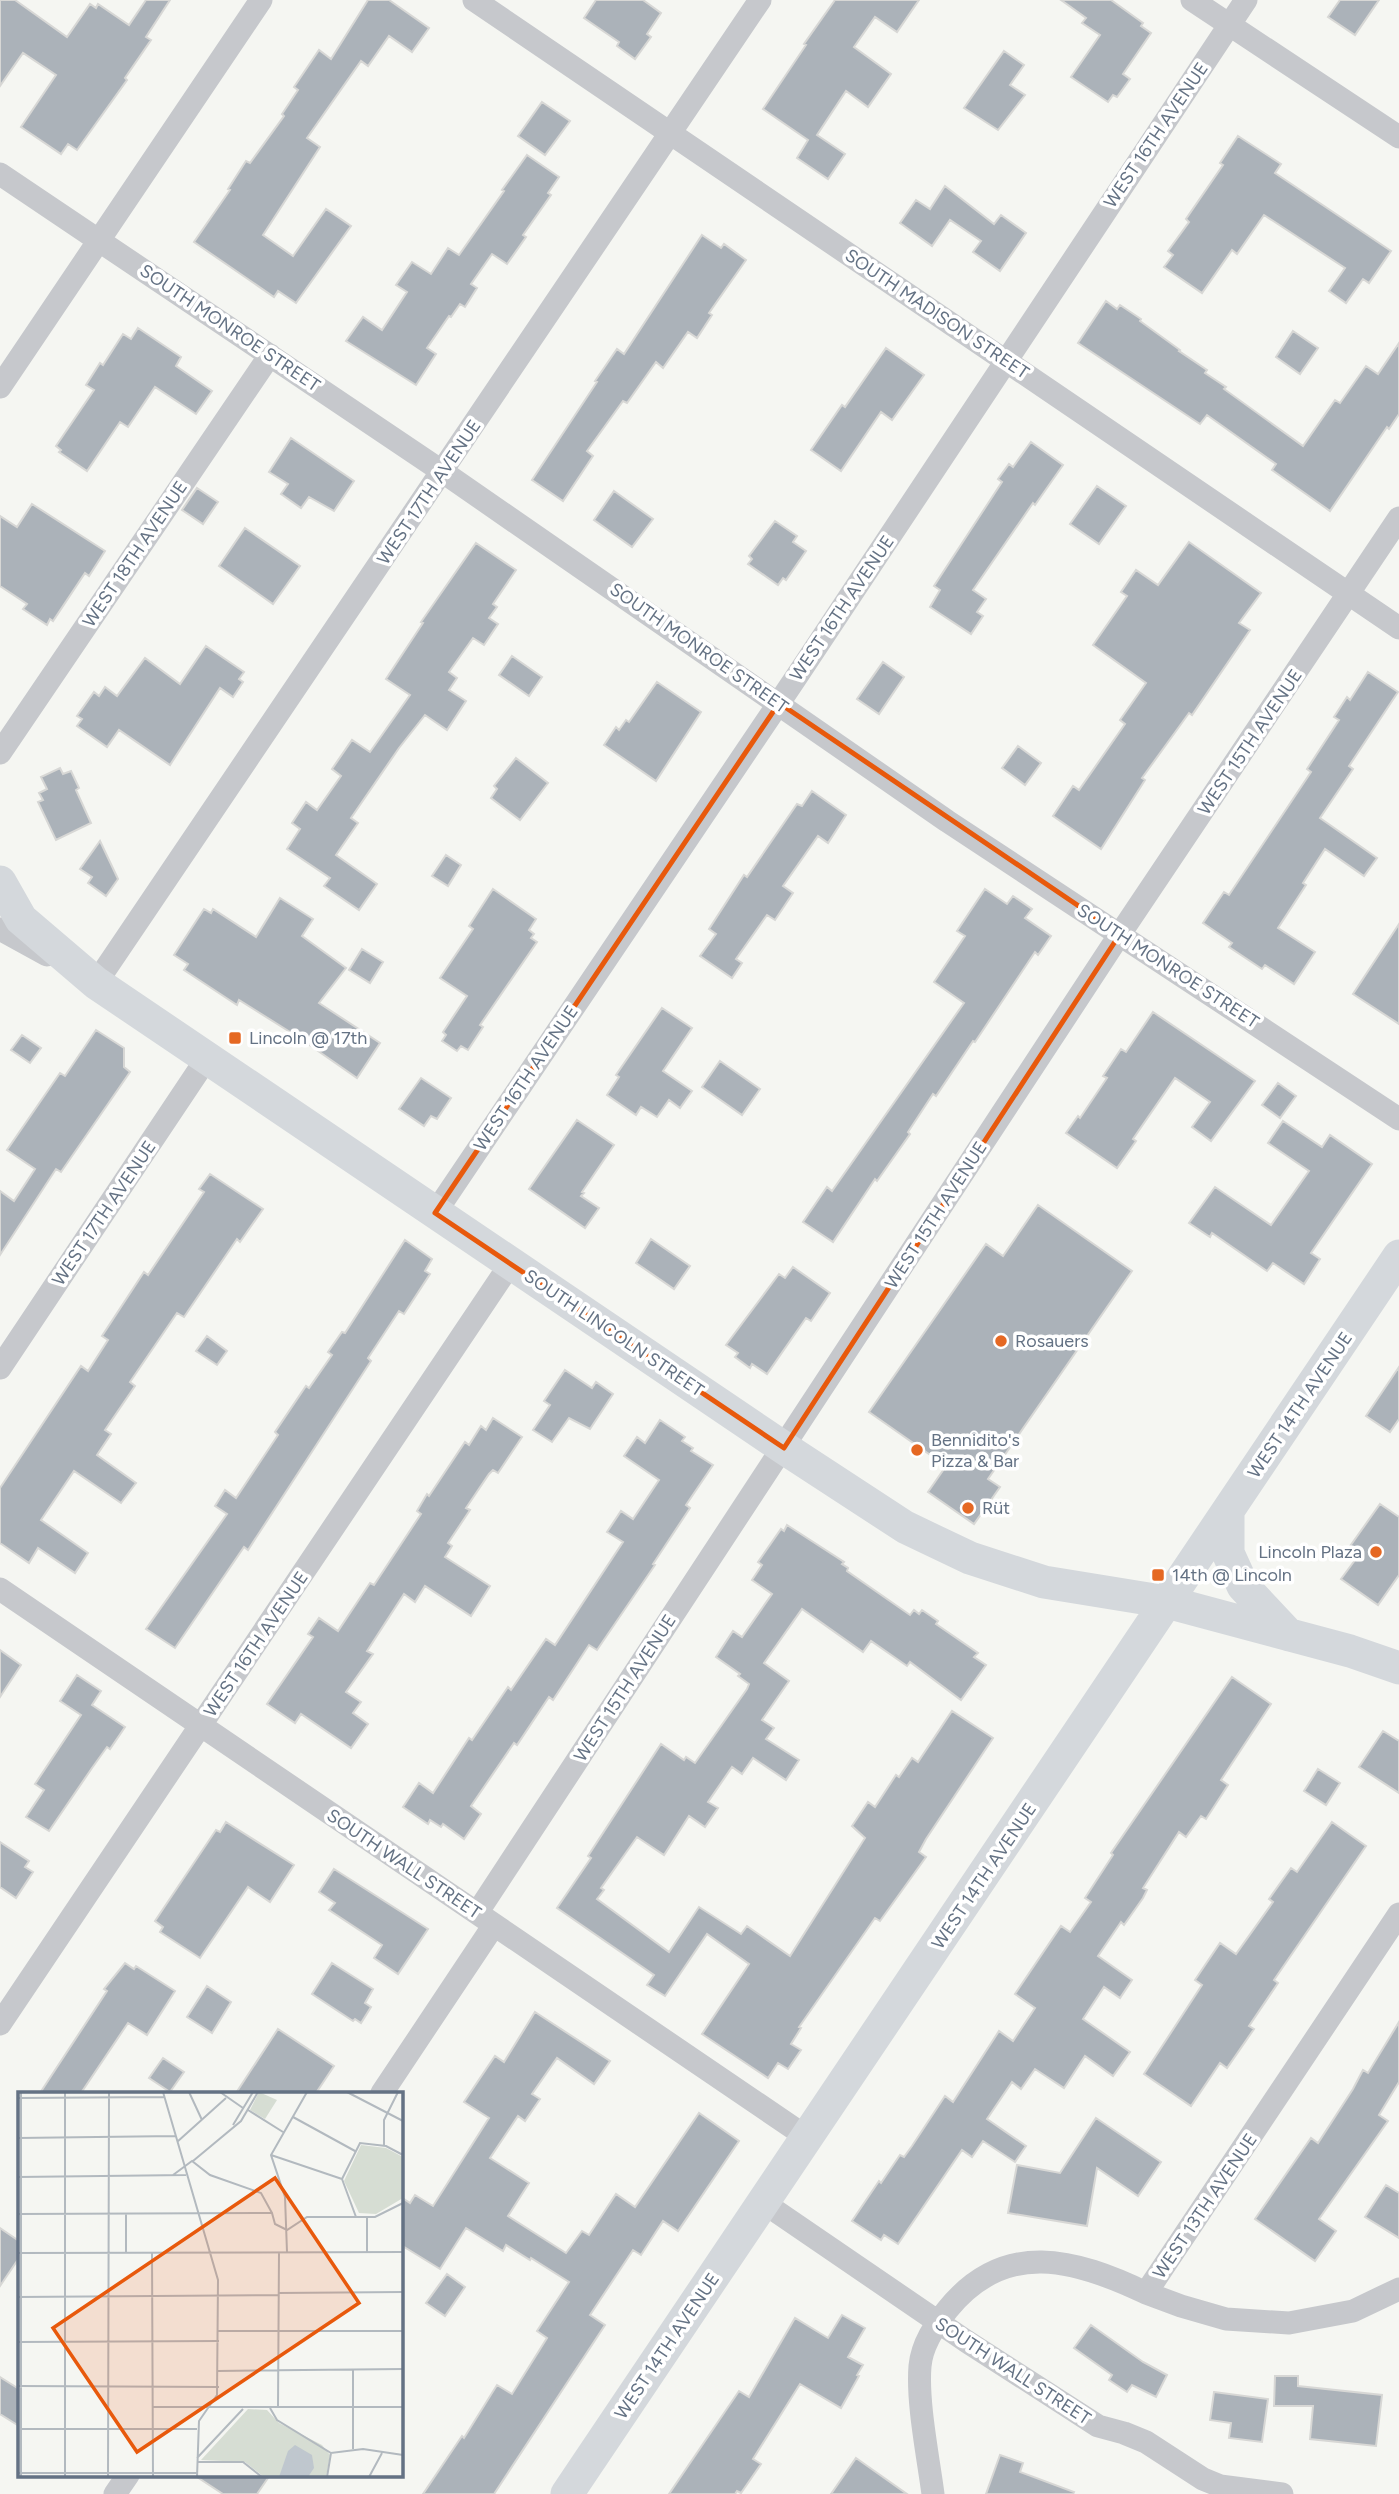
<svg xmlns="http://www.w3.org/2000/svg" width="1399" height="2494" viewBox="0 0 1399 2494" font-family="Figtree,sans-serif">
<rect width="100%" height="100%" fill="#f5f6f2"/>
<path fill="#abb2b9" stroke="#d7d7d5" stroke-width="2" d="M0,0H15L67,37L90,4L96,8L98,4L129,25L146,0H170L146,37L151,40L125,78L127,80L77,150L68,144L61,154L21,127L56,75L23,53L0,86Z
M368,0H389L429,28L412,52L389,36L368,66L361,61L307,138L320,147L263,235L293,256L326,209L351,226L296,303L278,291L274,297L194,242L230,190L228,189L246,161L250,163L284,116L282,114L298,90L294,87L319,50L331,59Z
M596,0H643L661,13L647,34L651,37L635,59L617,46L619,42L584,18Z
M835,0H919L897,32L875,17L854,47L891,74L868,107L846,91L817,135L845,154L828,179L797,158L808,140L763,109L806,45L804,44Z
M1061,0H1111L1143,23L1141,26L1151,33L1123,74L1130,79L1117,97L1113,95L1108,102L1071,77L1100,35L1082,23L1086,18Z
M1340,0H1379L1355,35L1328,17Z
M1004,51L1024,65L1010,85L1025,95L998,130L964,108Z
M542,102L570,121L545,155L518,136Z
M1238,136L1281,164L1275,173L1391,251L1369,283L1363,279L1346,303L1329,291L1345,268L1264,215L1237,254L1232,250L1202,293L1164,267L1173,255L1168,251L1189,222L1186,219L1223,165L1220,163Z
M527,155L559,177L548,193L551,195L523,235L526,237L507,264L492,254L471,284L477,288L465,307L460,304L451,317L449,316L427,348L436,354L416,385L346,341L363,317L382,330L407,292L396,285L412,262L431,274L448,248L459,255L504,191L502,190Z
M945,186L994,224L1001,215L1026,233L1000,271L973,252L981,241L950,220L932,246L900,223L916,200L930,209Z
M702,235L721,248L724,244L746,260L709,313L712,315L697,338L688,332L663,368L656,362L627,403L623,401L587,451L593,456L563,501L532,480L597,382L595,381L617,349L624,354Z
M1106,301L1117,309L1120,305L1141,319L1140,321L1180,350L1179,351L1207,370L1205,373L1226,387L1224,389L1303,446L1335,400L1340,403L1366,366L1378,374L1399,343V414L1389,429L1387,427L1330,511L1272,470L1276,464L1207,415L1200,424L1078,343Z
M138,328L181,357L176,366L212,391L196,414L155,387L128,427L120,422L87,471L59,452L61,450L56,446L94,390L86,385L100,363L103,365L123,334L131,339Z
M1293,331L1318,348L1300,374L1276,357Z
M886,348L924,375L892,420L881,412L841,471L811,450L842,405L845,407Z
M291,438L354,481L334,511L309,497L301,508L281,494L288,484L269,472Z
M1031,442L1063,465L1035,505L1033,503L973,590L986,599L977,612L983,616L971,634L930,607L940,590L934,586L1002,482L998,479L1009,464L1013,467Z
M1097,486L1126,506L1099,544L1070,524Z
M197,488L218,502L203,524L182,510Z
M614,491L653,519L632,547L594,520Z
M32,504L105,551L89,576L85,573L53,621L50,619L47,625L23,609L27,604L0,586V516L17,527Z
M775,521L797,536L793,542L806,551L786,580L783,578L778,585L748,564L752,559L749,556Z
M245,528L300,566L273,604L219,566Z
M1189,542L1261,593L1239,623L1250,630L1192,715L1189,713L1142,778L1145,780L1101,849L1053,816L1073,786L1079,790L1125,724L1120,720L1146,683L1093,645L1127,596L1121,592L1136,570L1158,585Z
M476,543L516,570L493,604L497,607L489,618L498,624L484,645L473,638L449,672L457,678L449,690L466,701L447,730L425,715L399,748L351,818L358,823L336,855L377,884L359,910L324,886L330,878L287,849L300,829L292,823L306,802L317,810L341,776L332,769L352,740L370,752L410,695L386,679L423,623L421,622Z
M206,646L244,672L239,679L243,682L233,697L220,688L170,765L119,730L107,747L77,726L82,719L77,716L94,692L99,696L105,687L117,696L145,658L180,684Z
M512,656L542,677L529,696L499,675Z
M883,662L904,677L879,714L857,699Z
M1368,672L1398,692L1349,766L1353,769L1320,818L1377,858L1364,876L1325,849L1303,883L1306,885L1278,928L1315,952L1294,984L1265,965L1262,969L1229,947L1232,943L1203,923L1224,892L1229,895L1311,772L1307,769L1339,720L1334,717L1347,697L1350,700Z
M657,682L701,712L656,781L604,745L616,727L619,730L626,720L629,722Z
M1018,746L1041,763L1025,785L1002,768Z
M516,758L548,783L520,820L491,798L497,789L494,786Z
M60,768L63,774L71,771L79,788L76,790L91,823L56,840L38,802L43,800L39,793L47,789L41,777Z
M812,791L846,815L828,843L818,836L783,886L793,893L775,920L767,915L736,959L742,963L732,978L700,956L716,934L709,929L744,875L747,877L797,804L802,806Z
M100,841L118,879L106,896L88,883L92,877L80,869Z
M446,855L461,865L448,886L432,876Z
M493,889L536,919L529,930L534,934L531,938L537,942L480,1025L483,1027L468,1050L461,1046L457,1051L442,1041L446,1035L443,1032L467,996L440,978L473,929L469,926Z
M985,889L1007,904L1013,896L1032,909L1025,918L1051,936L1038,955L1035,952L975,1042L973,1041L936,1096L933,1094L908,1132L910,1134L877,1181L875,1179L833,1242L803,1222L827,1187L832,1191L964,1003L934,982L965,936L957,931Z
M280,898L313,919L302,936L346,968L319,1003L380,1043L357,1078L298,1037L239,1000L237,1005L184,970L188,964L174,955L204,909L211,913L213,909L256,937Z
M1399,924V1024L1353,994Z
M362,949L383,962L370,983L349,970Z
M662,1008L692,1028L663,1071L692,1091L680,1108L669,1100L657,1117L641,1107L636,1115L607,1095L619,1077L616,1075Z
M1153,1012L1255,1081L1211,1141L1192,1127L1210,1102L1175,1078L1133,1139L1136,1141L1117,1168L1066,1133L1078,1116L1080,1118L1107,1078L1103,1076L1121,1049L1126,1052Z
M96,1030L124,1048V1067L130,1072L61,1172L56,1169L0,1255V1191L14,1201L35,1169L7,1150L60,1073L65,1076Z
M22,1035L41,1048L30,1063L11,1050Z
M720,1061L760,1089L742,1115L702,1087Z
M421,1078L451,1098L437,1119L431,1116L424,1126L399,1109Z
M1278,1083L1296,1096L1280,1118L1262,1105Z
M577,1120L614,1145L582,1192L584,1193L581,1196L599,1208L585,1228L529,1189Z
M1283,1121L1322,1147L1330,1135L1372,1164L1311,1253L1320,1259L1304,1284L1273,1263L1267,1271L1212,1233L1210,1237L1189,1223L1215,1187L1271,1225L1309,1171L1268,1143Z
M210,1174L263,1209L240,1242L237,1239L184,1317L177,1313L130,1382L135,1386L105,1430L111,1434L97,1455L136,1483L121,1503L74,1471L41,1520L88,1553L75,1573L38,1548L29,1563L0,1543V1488L81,1366L88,1371L108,1340L102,1336L144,1272L148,1275L204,1192L199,1189Z
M1038,1205L1132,1271L988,1479L1000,1487L974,1524L928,1492L946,1466L869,1412L986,1244L1003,1256Z
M651,1239L690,1266L674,1289L636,1263Z
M405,1240L432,1259L425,1271L430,1274L404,1314L399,1311L368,1358L371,1361L248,1550L244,1547L175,1648L146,1629L227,1514L215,1506L225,1490L236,1498L278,1435L275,1432L306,1386L309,1388L332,1355L328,1352L342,1332L345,1333Z
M793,1267L830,1293L811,1321L806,1318L767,1374L752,1364L750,1368L735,1357L738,1353L726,1345L779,1274L785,1278Z
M207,1336L227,1351L217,1365L196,1351Z
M1399,1367V1419L1390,1432L1366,1416Z
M565,1370L592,1388L596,1382L613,1394L590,1429L569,1418L552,1442L533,1430L550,1405L544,1401Z
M493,1418L522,1437L498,1473L493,1470L489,1474L466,1508L470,1510L448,1543L452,1546L445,1557L490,1586L471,1616L425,1586L415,1602L404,1594L367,1651L373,1654L346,1692L361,1702L353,1713L368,1724L351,1748L301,1714L295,1723L267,1704L313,1637L308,1634L319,1618L338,1631L370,1583L374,1585L421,1514L417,1511L427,1494L429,1496L465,1442L469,1445L481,1426L486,1430Z
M660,1420L685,1437L682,1441L693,1448L691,1451L713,1465L686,1505L690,1508L653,1564L655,1565L597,1650L589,1645L553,1700L549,1697L517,1745L514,1743L471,1806L481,1814L464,1839L443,1824L441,1827L430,1820L428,1824L403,1807L419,1783L433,1793L469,1738L472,1740L508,1687L511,1690L546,1639L555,1645L623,1542L607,1532L621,1511L633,1519L659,1480L624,1456L637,1437L645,1443Z
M1380,1504L1399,1517V1575L1378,1605L1341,1579L1358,1556L1348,1549Z
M787,1525L844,1562L842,1564L848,1568L847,1571L910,1615L914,1610L919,1614L922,1610L938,1621L936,1624L978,1653L974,1657L986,1665L961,1700L910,1662L907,1666L871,1641L863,1652L802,1609L764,1663L789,1681L762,1720L774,1728L766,1739L799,1760L786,1780L753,1758L742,1774L732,1767L708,1802L718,1808L705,1827L689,1816L664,1855L637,1837L601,1888L604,1890L597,1899L669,1952L699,1907L741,1934L747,1926L790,1956L865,1838L852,1826L868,1802L875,1807L896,1775L899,1777L912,1758L918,1762L952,1711L993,1738L926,1839L919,1852L926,1857L880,1921L875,1918L799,2027L801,2028L791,2044L801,2050L788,2069L778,2063L768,2078L702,2034L749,1964L707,1934L665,1996L647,1985L654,1975L557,1908L591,1858L588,1856L661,1744L684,1760L686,1757L695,1763L747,1689L749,1684L738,1676L740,1674L716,1657L733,1631L742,1637L772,1594L752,1580L762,1565L758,1562L781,1529L784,1531Z
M0,1650L21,1665L0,1697Z
M77,1675L101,1691L92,1705L125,1727L110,1749L107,1747L92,1768L49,1831L26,1817L44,1790L35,1784L81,1715L60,1701Z
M1232,1677L1271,1704L1221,1780L1228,1785L1206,1819L1201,1816L1186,1837L1179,1832L1143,1888L1147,1890L1143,1898L1124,1925L1121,1922L1098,1956L1132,1980L1120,1998L1104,1987L1083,2019L1130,2052L1113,2076L1085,2056L1064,2088L1035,2069L1021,2089L1012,2082L987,2119L1026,2146L1015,2162L983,2141L972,2157L962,2150L898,2244L884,2235L881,2240L852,2221L879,2181L881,2183L900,2155L904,2157L912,2146L945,2096L953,2102L999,2031L1013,2041L1035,2008L1015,1994L1061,1926L1070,1932L1091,1902L1085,1898L1113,1855L1111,1853Z
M1383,1731L1399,1741V1793L1359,1767Z
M1318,1769L1340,1783L1326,1805L1304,1791Z
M226,1822L294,1865L270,1902L248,1887L200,1958L160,1932L163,1927L155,1921L216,1830L220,1832Z
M1332,1822L1366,1846L1274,1980L1278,1983L1249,2026L1254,2029L1227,2068L1220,2063L1191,2106L1144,2074L1202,1985L1195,1980L1220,1943L1236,1954L1273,1902L1269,1899L1291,1868L1297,1872Z
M0,1842L29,1861L25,1867L33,1872L16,1898L0,1887Z
M334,1869L428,1929L398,1974L374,1958L382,1945L329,1910L335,1903L319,1892Z
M125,1963L134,1969L136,1966L175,1991L147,2035L128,2023L81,2093H40L107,1991L104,1989Z
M332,1963L373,1989L365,2003L371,2007L361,2023L355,2019L353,2021L312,1994Z
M207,1986L231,2002L212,2033L187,2017Z
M535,2012L610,2061L594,2084L557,2058L532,2094L540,2099L525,2121L518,2116L490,2158L529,2183L508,2216L566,2253L582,2231L589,2235L616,2194L635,2207L699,2113L739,2141L678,2231L663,2221L641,2255L633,2250L590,2315L605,2325L494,2494H423L462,2436L464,2438L497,2385L512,2394L547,2338L537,2331L569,2282L531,2258L530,2260L506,2245L503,2251L466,2228L440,2269L401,2245V2197L410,2203L415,2195L433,2206L489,2118L464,2102L495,2056L504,2062Z
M1399,2022V2082L1379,2115L1388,2121L1319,2219L1336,2231L1315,2261L1255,2219L1311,2138L1318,2143L1353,2089L1363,2070L1368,2073Z
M278,2029L334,2066L316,2093H236Z
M163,2058L184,2072L170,2092L149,2078Z
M1096,2118L1161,2162L1138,2196L1097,2168L1087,2226L1008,2213L1017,2165L1060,2173Z
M1386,2185L1399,2193V2238L1365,2217Z
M0,2228L19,2241V2258L0,2286Z
M447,2274L465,2287L445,2316L426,2303Z
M842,2315L865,2328L848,2357L863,2365L857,2375L859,2376L841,2408L800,2384L753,2459L761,2464L741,2493L737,2491L735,2494H669L739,2391L749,2397L795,2318L828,2338Z
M1091,2325L1143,2362L1167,2375L1156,2397L1132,2385L1127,2392L1109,2380L1112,2375L1074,2348Z
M1275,2376H1298V2386L1382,2395L1376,2446L1310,2439L1313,2406H1274Z
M0,2377L19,2389V2426L0,2414Z
M1214,2392L1268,2399L1262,2442L1229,2438L1231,2423L1210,2420Z
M1000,2455L1023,2463L1020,2472L1074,2492L1073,2494H986Z
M856,2458L907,2494H831Z
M194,2475H270L257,2494H223Z"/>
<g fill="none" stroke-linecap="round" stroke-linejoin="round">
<path stroke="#c6c8cc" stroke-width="23" d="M474,0L1399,628
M1192,0L1399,137
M0,174L443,472L947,821L1399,1119
M0,387L261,0
M0,753L270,355
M0,929L47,955
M83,976L96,983L760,0
M435,1213L795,679L1246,0
M0,1368L207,1058
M0,1589L808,2138
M477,1913L1120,934L1399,518
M0,2024L511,1263
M382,2093L494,1925
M764,2203L966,2341L1098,2426L1124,2433L1146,2442L1203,2479L1220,2486L1282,2494
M1146,2293L1181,2306L1226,2319L1289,2323L1353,2311L1399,2289
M115,2494L128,2475
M933,2494C928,2456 917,2402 920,2366C922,2344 935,2325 948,2309C1005,2239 1075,2259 1146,2293L1399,1914"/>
<path stroke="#d4d8dc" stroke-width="33" d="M0,882L21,919L96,983L784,1448L905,1527L970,1558L1044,1582L1167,1602L1350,1651L1399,1668
M1228,1513V1553L1243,1586L1289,1635
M567,2494L1399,1256"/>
</g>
<path fill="none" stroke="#e8590c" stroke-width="5" stroke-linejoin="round" d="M779,703L1120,934L784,1448L435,1213Z"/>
<g fill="#e56823" stroke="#fff" stroke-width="2.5">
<rect x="228" y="1031" width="14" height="14" rx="3.5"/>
<circle cx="1001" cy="1341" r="7"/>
<circle cx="917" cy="1450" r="7"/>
<circle cx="968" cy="1508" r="7"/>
<circle cx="1376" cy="1552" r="7"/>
<rect x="1151" y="1568" width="14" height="14" rx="3.5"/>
</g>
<g text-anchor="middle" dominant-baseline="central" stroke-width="7" stroke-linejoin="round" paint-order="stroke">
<g font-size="18" fill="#647284" stroke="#fff">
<text transform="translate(1156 135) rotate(-56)">WEST 16TH AVENUE</text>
<text transform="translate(937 314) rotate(34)">SOUTH MADISON STREET</text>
<text transform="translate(230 328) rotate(34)">SOUTH MONROE STREET</text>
<text transform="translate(429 492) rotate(-56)">WEST 17TH AVENUE</text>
<text transform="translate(135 554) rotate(-56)">WEST 18TH AVENUE</text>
<text transform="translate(842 608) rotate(-56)">WEST 16TH AVENUE</text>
<text transform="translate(699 648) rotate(35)">SOUTH MONROE STREET</text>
<text transform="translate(1250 742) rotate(-56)">WEST 15TH AVENUE</text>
<text transform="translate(1168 966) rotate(33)">SOUTH MONROE STREET</text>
<text transform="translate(526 1078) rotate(-56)">WEST 16TH AVENUE</text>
<text transform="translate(104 1213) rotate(-56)">WEST 17TH AVENUE</text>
<text transform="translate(936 1215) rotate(-57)">WEST 15TH AVENUE</text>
<text transform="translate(614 1333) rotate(34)">SOUTH LINCOLN STREET</text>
<text transform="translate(1300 1405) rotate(-56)">WEST 14TH AVENUE</text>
<text transform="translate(256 1644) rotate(-56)">WEST 16TH AVENUE</text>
<text transform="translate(625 1688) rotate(-57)">WEST 15TH AVENUE</text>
<text transform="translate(404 1864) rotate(34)">SOUTH WALL STREET</text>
<text transform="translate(984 1876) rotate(-56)">WEST 14TH AVENUE</text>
<text transform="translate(1205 2206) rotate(-56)">WEST 13TH AVENUE</text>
<text transform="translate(667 2346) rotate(-56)">WEST 14TH AVENUE</text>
<text transform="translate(1013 2371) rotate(33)">SOUTH WALL STREET</text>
</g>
<g font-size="18" fill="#647284" stroke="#fff" text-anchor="start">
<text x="249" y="1038">Lincoln @ 17th</text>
<text x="1015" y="1341">Rosauers</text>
<text x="931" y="1440">Bennidito's<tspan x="931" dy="21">Pizza &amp; Bar</tspan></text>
<text x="982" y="1508">Rüt</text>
<text x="1362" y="1552" text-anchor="end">Lincoln Plaza</text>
<text x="1172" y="1575">14th @ Lincoln</text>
</g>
</g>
<g transform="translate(18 2092)">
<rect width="385" height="385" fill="#f5f6f2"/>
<path d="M241,0L259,8L247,27L232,18ZM343,53L368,56L385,65V106L358,122L341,121L326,89ZM230,317L249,318L261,331L304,353L312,363L308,385H246L227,370L183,368Z" fill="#d6ddd3"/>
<path d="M277,353L294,363L296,376L290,385H261L270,359Z" fill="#bfc7ce"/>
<path fill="none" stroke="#b2b9bf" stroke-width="2" d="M145,0L200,188L199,303L181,329L179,385M171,0L184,28M202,0L225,16M329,0L385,29M0,6L146,5M230,18L265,40M275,25L337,59M215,33L235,0M0,46L158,44M159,50L208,6M366,54V28L380,0M253,63L324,87M175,69L223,29L240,0M155,83L174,69L192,83L243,101L254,121M0,85L168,83M324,87L342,51L368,54L385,63M324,87L338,125M0,122L254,121L257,132L269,138L289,125H357L385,111M108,122V161M349,125V160M269,160L267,105L253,63L289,0M0,161L385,160M134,161L135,385M260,201L385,200M0,205L260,203M200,239H385M0,250L201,249M335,277V357M200,279L385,277M1,294L201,295M134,315H385M260,315L261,160M252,316L259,328L313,361L345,357L385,363M2,337H179M179,366L225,317M179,370H225L244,385M1,381H179M3,385V0M47,385V0M90,385L91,0M309,385L313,361M351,385L364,361"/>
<path fill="#e8590c" fill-opacity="0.15" stroke="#e8590c" stroke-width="3.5" d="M257,86L341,211L119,360L35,236Z"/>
<rect width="385" height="385" fill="none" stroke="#647284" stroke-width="3.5"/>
</g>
</svg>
